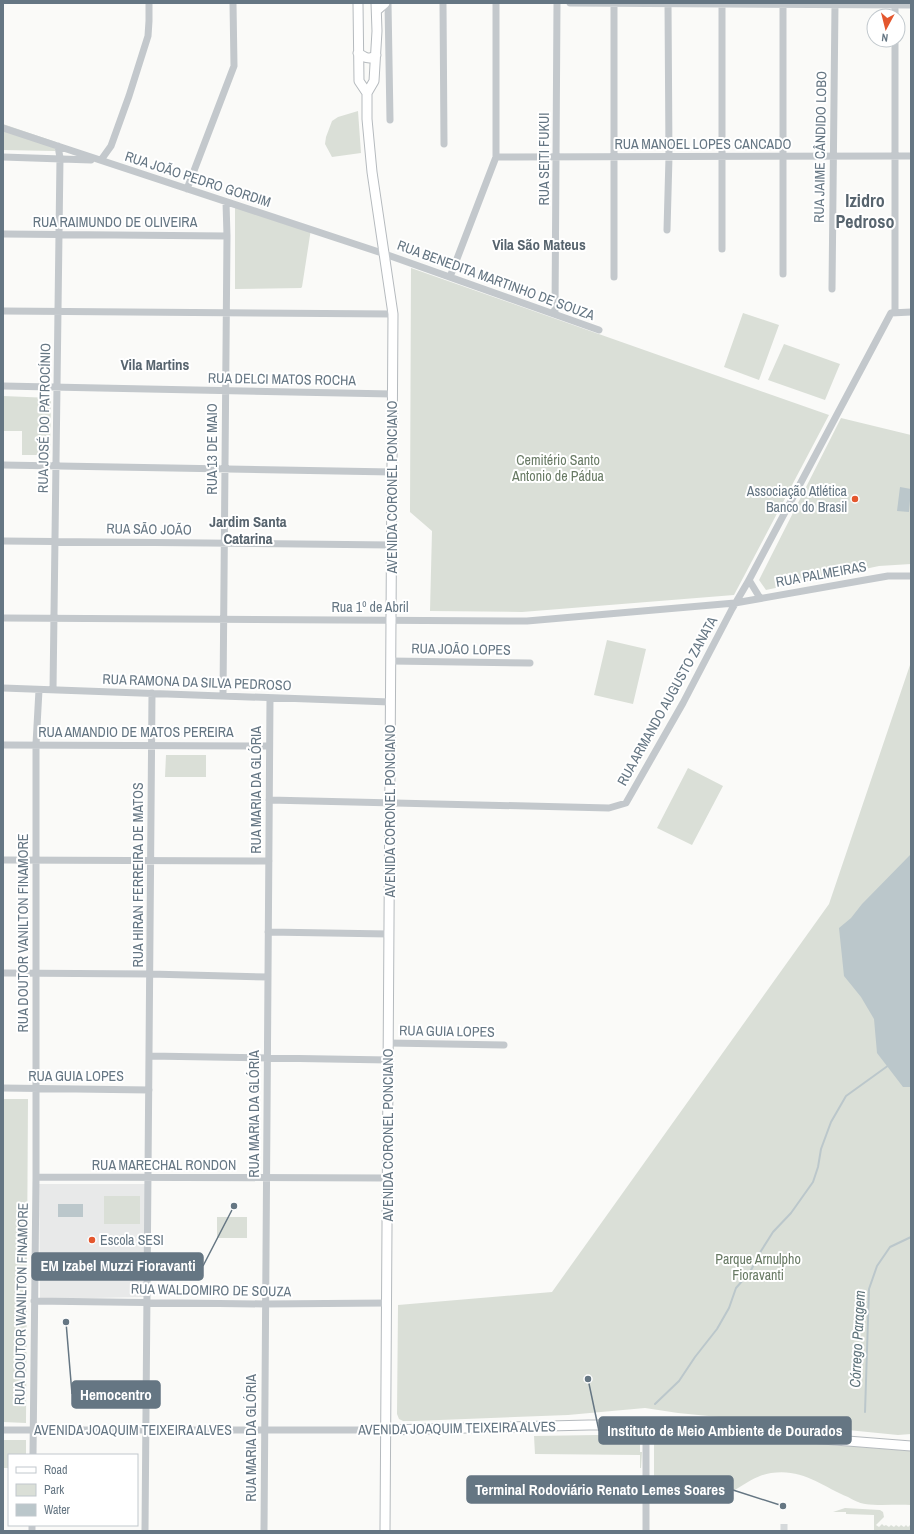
<svg xmlns="http://www.w3.org/2000/svg" width="914" height="1534" viewBox="0 0 914 1534" font-family="'Archivo Narrow',sans-serif">
<rect width="100%" height="100%" fill="#fafaf8"/>
<path fill="#e8e9e9" d="M39,1184H146L145,1297L40,1299Z"/>
<path fill="#dadfd7" d="M358,111L361,153L332,157L325,144L326,137L332,121L338,117Z
M3,124L56,142L55,151L3,150Z
M235,207L311,229L302,287L301,288L235,289Z
M411,268L829,415L734,595L522,612L430,611L432,531L410,512Z
M743,313L779,325L759,380L724,367Z
M784,344L840,364L825,400L768,380Z
M3,396L51,398L50,455H22V431H3Z
M841,418L911,435V564L879,566L766,590L759,580Z
M607,640L646,649L633,704L594,695Z
M911,662V1434L898,1435L678,1413L645,1408L568,1415L414,1421H403L399,1419L397,1414L398,1305L552,1292L829,904Z
M166,755H206V777H165Z
M688,768L723,786L692,845L657,828Z
M3,1099H28L26,1423L3,1422Z
M104,1196H140V1224H104Z
M217,1217H247V1238H217Z
M664,1432L911,1451V1505C896,1504 880,1506 865,1504C859,1503 853,1500 848,1497C822,1486 802,1468 771,1473C749,1476 732,1497 710,1501C701,1503 691,1502 682,1502C671,1502 662,1503 654,1496V1440Z
M597,1435L640,1438V1452H642L641,1468H640V1455L535,1454L534,1436Z
M3,1440H26V1455H9V1468H3Z
M845,1508L880,1510L883,1512L884,1517L876,1525L879,1527L882,1524L884,1526L886,1525L889,1527L891,1525L894,1527L896,1525L899,1527L901,1525L904,1527L906,1525L908,1527L911,1524V1531H874V1515L846,1514V1512H833Z"/>
<path fill="#bbc7cb" d="M900,487L911,489L909,512L897,511Z
M911,854V1087H903L877,1053L874,1019L861,997L844,976L839,928L851,918L862,904Z
M58,1204H83V1217H58Z"/>
<g fill="none" stroke-linecap="round" stroke-linejoin="round">
<path stroke="#bbc7cb" stroke-width="2" d="M655,1404L679,1381L695,1357L717,1329L729,1308L736,1288L750,1272L761,1251L773,1232L791,1213L813,1182L818,1167L821,1149L831,1122L846,1096L889,1065
M865,1412L869,1289L877,1266L890,1247L911,1237"/>
<path stroke="#d5d9db" stroke-width="7" stroke-dasharray="7 3.5" stroke-linecap="butt" d="M784,1524V1531"/>
<g stroke="#b5babe" stroke-width="11">
<path id="major" d="M358,3L359,81L367,93V119L372,172L393,314L385,1531
M377,10L385,3
M358,53C364,57 370,61 376,55
M367,93L374,81L377,31L376,3
M387,1430L589,1425H646L911,1446"/>
</g>
<path stroke="#c3c8cc" stroke-width="7" d="M388,3L390,120
M443,3L444,144
M570,3L911,5
M614,3V277
M895,3V16
M783,4V274
M895,40V312
M3,128L382,253L599,330
M3,157L91,160
M496,157L911,156
M101,160L111,146L129,96L148,36L149,21V3
M187,189L234,66L233,3
M667,230L669,157L668,3
M3,234L227,236
M722,249V3
M450,277L496,157V3
M832,289L835,4
M3,311L393,314
M555,314L557,3
M3,386L392,394
M3,465L392,472
M3,541L391,545
M749,580L760,598
M3,618L527,621L735,603L865,580L888,576H911
M391,661L530,663
M3,688L390,702
M53,690L60,158L58,146
M223,696L227,236L226,202
M3,745L269,746
M269,800L609,808L626,803L683,703L732,609L749,580L891,313L911,312
M3,860L269,861
M268,932L389,934
M3,973L150,974L268,977
M389,1043L504,1045
M149,1056L389,1060
M3,1088L149,1090
M36,1177L388,1178
M34,1301L265,1304L387,1303
M3,1430H387
M33,1455L36,1177V744L39,690
M32,1531V1525
M145,1531L152,693
M264,1531L270,698
M646,1531V1425"/>
<use href="#major" stroke="#fff" stroke-width="9"/>
</g>
<g fill="#e4572e" stroke="#fff" stroke-width="1.5">
<circle cx="855" cy="499" r="4"/>
<circle cx="92" cy="1240" r="4"/>
</g>
<g text-anchor="middle" dominant-baseline="central" stroke-width="4" stroke-linejoin="round" paint-order="stroke">
<g font-size="14" fill="#657683" stroke="#fff">
<text x="703" y="144">RUA MANOEL LOPES CANCADO</text>
<text transform="translate(820 147) rotate(-89)">RUA JAIME CÂNDIDO LOBO</text>
<text transform="translate(544 159) rotate(-90)">RUA SEITI FUKUI</text>
<text transform="translate(198 179) rotate(18)">RUA JOÃO PEDRO GORDIM</text>
<text x="115" y="222">RUA RAIMUNDO DE OLIVEIRA</text>
<text transform="translate(496 280) rotate(20)">RUA BENEDITA MARTINHO DE SOUZA</text>
<text transform="translate(282 379) rotate(1)">RUA DELCI MATOS ROCHA</text>
<text transform="translate(44 418) rotate(-89)">RUA JOSÉ DO PATROCÍNIO</text>
<text transform="translate(212 449) rotate(-90)">RUA 13 DE MAIO</text>
<text transform="translate(392 487) rotate(-90)">AVENIDA CORONEL PONCIANO</text>
<text transform="translate(149 529) rotate(1)">RUA SÃO JOÃO</text>
<text transform="translate(821 574) rotate(-10)">RUA PALMEIRAS</text>
<text x="370" y="607">Rua 1º de Abril</text>
<text transform="translate(461 649) rotate(1)">RUA JOÃO LOPES</text>
<text transform="translate(197 682) rotate(2)">RUA RAMONA DA SILVA PEDROSO</text>
<text transform="translate(667 701) rotate(-61)">RUA ARMANDO AUGUSTO ZANATA</text>
<text x="136" y="732">RUA AMANDIO DE MATOS PEREIRA</text>
<text transform="translate(256 790) rotate(-90)">RUA MARIA DA GLÓRIA</text>
<text transform="translate(390 811) rotate(-90)">AVENIDA CORONEL PONCIANO</text>
<text transform="translate(138 875) rotate(-90)">RUA HIRAN FERREIRA DE MATOS</text>
<text transform="translate(23 933) rotate(-90)">RUA DOUTOR VANILTON FINAMORE</text>
<text transform="translate(447 1031) rotate(1)">RUA GUIA LOPES</text>
<text x="76" y="1076">RUA GUIA LOPES</text>
<text transform="translate(254 1114) rotate(-90)">RUA MARIA DA GLÓRIA</text>
<text transform="translate(388 1135) rotate(-90)">AVENIDA CORONEL PONCIANO</text>
<text x="164" y="1165">RUA MARECHAL RONDON</text>
<text transform="translate(211 1290) rotate(1)">RUA WALDOMIRO DE SOUZA</text>
<text transform="translate(21 1304) rotate(-89)">RUA DOUTOR WANILTON FINAMORE</text>
<text transform="translate(457 1428) rotate(-1)">AVENIDA JOAQUIM TEIXEIRA ALVES</text>
<text x="133" y="1430">AVENIDA JOAQUIM TEIXEIRA ALVES</text>
<text transform="translate(251 1438) rotate(-90)">RUA MARIA DA GLÓRIA</text>
</g>
<g font-size="14" fill="#687a64" stroke="#fff">
<text x="558" y="460">Cemitério Santo<tspan x="558" dy="16">Antonio de Pádua</tspan></text>
<text x="758" y="1259">Parque Arnulpho<tspan x="758" dy="16">Fioravanti</tspan></text>
</g>
<g font-size="14" fill="#657683" stroke="#fff" text-anchor="end">
<text x="847" y="491">Associação Atlética<tspan x="847" dy="16">Banco do Brasil</tspan></text>
<text x="100" y="1240" text-anchor="start">Escola SESI</text>
</g>
<g font-size="15" font-weight="bold" fill="#57646e" stroke="#fff">
<text x="539" y="244">Vila São Mateus</text>
<text x="155" y="364">Vila Martins</text>
<text x="248" y="521">Jardim Santa<tspan x="248" dy="17">Catarina</tspan></text>
</g>
<g font-size="15" font-style="italic" fill="#60757c" stroke="#fff">
<text transform="translate(857 1339) rotate(-87)">Córrego Paragem</text>
</g>
<g font-size="18" font-weight="bold" fill="#57646e" stroke="#fff">
<text x="865" y="200">Izidro<tspan x="865" dy="21">Pedroso</tspan></text>
</g>
</g>
<path fill="none" stroke="#657683" stroke-width="1.5" d="M234 1206L203 1266M66 1322L72 1394M588 1379L599 1431M783 1506L733 1490"/>
<g fill="#657683" stroke="#fff" stroke-width="1.5">
<circle cx="234" cy="1206" r="4"/>
<circle cx="66" cy="1322" r="4"/>
<circle cx="588" cy="1379" r="4"/>
<circle cx="783" cy="1506" r="4"/>
</g>
<g fill="#657683" stroke="#657683" stroke-width="1.5">
<rect x="32" y="1253" width="171" height="27" rx="4"/>
<rect x="72" y="1381" width="88" height="27" rx="4"/>
<rect x="599" y="1417" width="252" height="27" rx="4"/>
<rect x="467" y="1476" width="266" height="27" rx="4"/>
</g>
<g font-size="15" text-anchor="middle" font-weight="bold" fill="#fff">
<text x="118" y="1271">EM Izabel Muzzi Fioravanti</text>
<text x="116" y="1400">Hemocentro</text>
<text x="725" y="1436">Instituto de Meio Ambiente de Dourados</text>
<text x="600" y="1495">Terminal Rodoviário Renato Lemes Soares</text>
</g>
<rect width="914" height="1534" fill="none" stroke="#657683" stroke-width="8"/>
<rect x="8" y="1454" width="130" height="72" fill="#ffffff" stroke="#c1c8cd"/>
<rect x="16" y="1467" width="20" height="6" fill="#ffffff" stroke="#c1c8cd"/>
<text x="44" y="1474" font-size="12" fill="#657683">Road</text>
<rect x="16" y="1484" width="20" height="12" fill="#dadfd7" stroke="#c1c8cd"/>
<text x="44" y="1494" font-size="12" fill="#657683">Park</text>
<rect x="16" y="1504" width="20" height="12" fill="#bbc7cb" stroke="#c1c8cd"/>
<text x="44" y="1514" font-size="12" fill="#657683">Water</text>
<g transform="translate(886 28) rotate(187)"><circle r="19" fill="#ffffff" stroke="#c1c8cd"/>
<path d="M0-3L7 15L0 10L-7 15Z" fill="#e4572e"/>
<text y="-6" font-size="11" font-weight="bold" text-anchor="middle" fill="#657683">N</text>
</g>
</svg>
